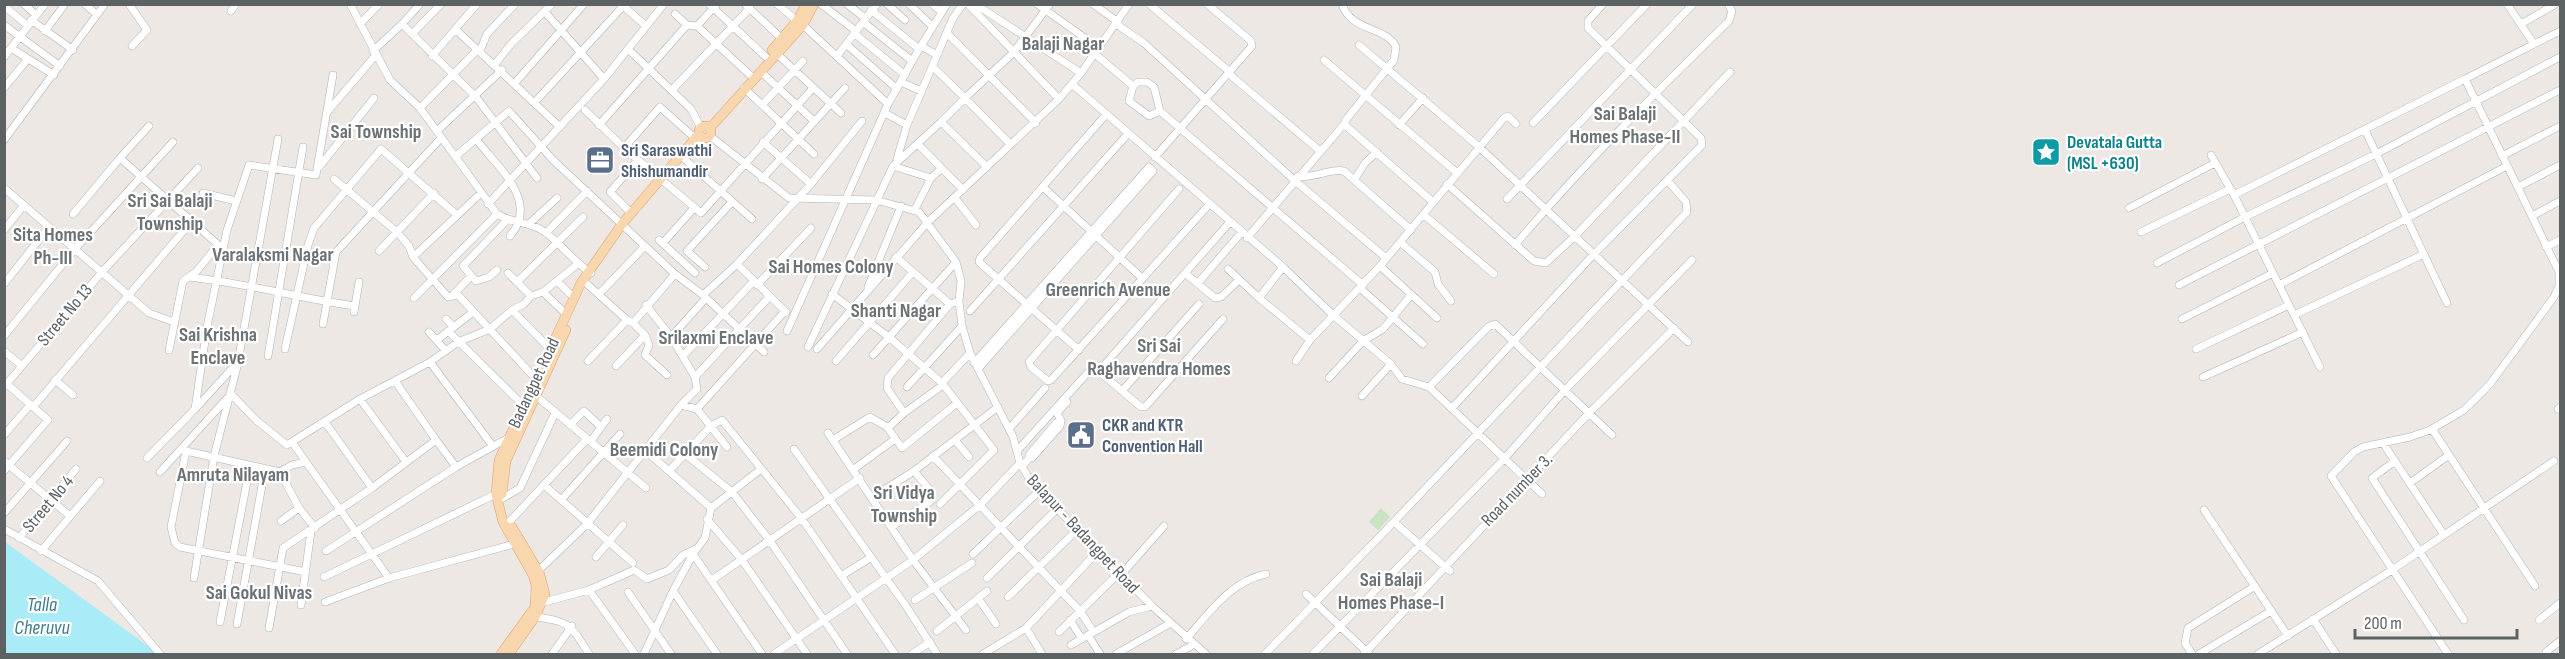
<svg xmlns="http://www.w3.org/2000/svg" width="2565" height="659" viewBox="0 0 2565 659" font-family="'Sofia Sans Condensed',sans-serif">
<rect width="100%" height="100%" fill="#ede8e4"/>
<path fill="#cbe2c2" d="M1381,508L1390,517L1378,530L1369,522Z"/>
<path fill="#a9ebf7" d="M5,542L159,654H5Z"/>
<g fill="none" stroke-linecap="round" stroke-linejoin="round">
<g stroke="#afb3b5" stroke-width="8">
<path id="minor" d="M24,4L36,15
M85,4L96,14
M129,4L147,30L132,46
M350,4L390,80L420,108L497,214C513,224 530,221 545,232C561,244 574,262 591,273
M621,4L646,26
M709,4L766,57
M777,4L797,21
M821,4L856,31
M847,4L865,18
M887,4L905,20
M909,4L932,26
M932,4L942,12
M968,4L1059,99
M975,4L1081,73
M1037,4L1099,48
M1093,4L1118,22
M1149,4L1230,72
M1342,4C1351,32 1386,26 1396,47L1394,60L1345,121V125L1433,202
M2507,4L2534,44
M746,5L781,38
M4,6L27,25
M231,11L236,4
M545,12L604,79
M675,14L687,25L697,26L750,75
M31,20L73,50
M863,22L912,61
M360,24L379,4
M402,24L420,4
M1116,24L1144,43L1294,180L1386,258
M2521,24L2556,4
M4,25L60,66
M803,25L888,104
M697,26L717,4
M455,29L560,127
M45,31L65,4
M854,33L905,75
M947,33L1036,123
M412,34L441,4
M846,44L897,89
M1359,45L1478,146L1688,342
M921,46L937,55
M11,48L54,75
M919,49L947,4
M629,50L691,109L701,128
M373,51L402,24L476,97L537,178
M480,51L487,34L515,4
M776,53L841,113
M1095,54L1133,86L1138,82H1147L1154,87L1160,111L1363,285
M432,56L477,4
M837,56L877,4
M4,57L45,4
M1324,60L1456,172
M495,64L512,43L552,4
M933,67L965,98L1013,53L1050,4
M760,71L814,121
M1229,74L1320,151
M901,82L921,91
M515,83L584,4
M1073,85L1283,267L1334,316L1391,364L1402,379L1429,387L1542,494
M1133,86L1129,101L1149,116L1160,111
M4,88L27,60
M744,88L814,154
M672,90L750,8
M535,102L625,4
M762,105L803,61
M420,108L478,49
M585,110L624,148L701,213L813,88
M328,111L375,56
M885,113L907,125
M1533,123L1647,4
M599,125L687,25
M1399,125L1423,98
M2365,130L2447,303
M437,131L502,70
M710,136L789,198L876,200L919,212L956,262L961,281L959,301L962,326L970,353L1013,437L1020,463L1031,482L1152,606L1206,654
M476,139C498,168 540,201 510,236
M4,140L105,4
M763,142L811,184
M918,144L963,190
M624,148L660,107L697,140
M680,155L752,219
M2211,155L2234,195L2320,367
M456,156L509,111L553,160L645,246L675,274L703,295L764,352
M2502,156L2560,126
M1155,157L1252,46L1251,41L1207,4
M120,158L149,126
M897,159L907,125L953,18L963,4
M320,166L374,98
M893,166L931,178
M987,167L941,122L965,98L1010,144
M1298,176C1314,179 1330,168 1344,171L1411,230
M334,179L397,232L409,246L413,257L448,297L458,295L535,378
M762,179L845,88
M1355,179L1365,163L1377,152
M1447,184L1534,261L1546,263L1575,236L1730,72
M2518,187L2560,165
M4,188L149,313L174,322
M1044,188L1142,278
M1179,189L1029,362L1031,367L1048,381L1051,380L1206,208
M203,193L236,201
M2234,195L2465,79
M955,198L976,225
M1507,199L1693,4
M488,204L604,79L664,4
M2129,208L2215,163
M915,209L931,178L941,169
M631,213L610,192L638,160
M73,214L120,158L223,249
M1424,215L1494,274
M2532,216L2560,201
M530,223L557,198
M4,230L24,205
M2141,232L2230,189
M546,233L587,191
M1247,238L1345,123
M659,240L695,273
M1400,242L1435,272L1438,284L1451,301
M663,243L694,208
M1515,245C1582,166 1655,93 1729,21L1732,11L1728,4
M2546,247L2560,240
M379,251L434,193
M413,257L481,193
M896,257L950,304
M2157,263L2245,217L2376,154L2560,57
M737,264L811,184L862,121
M1380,266L1437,318
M705,267L687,251L732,202
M1283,267L1259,298L1310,340
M1228,269L1259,298
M497,270L489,277L476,281L463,266L507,220
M508,273L531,296
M1186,274L1215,298L1221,297L1239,280
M189,277C245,283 299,298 355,306
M557,281L574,298
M517,282L583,217
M1198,283L1241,233
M4,284L49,227
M587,284L627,320L588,361
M757,285L811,228
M2179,285L2560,90
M2279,285L2507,166
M868,287L901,206
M1360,288L1423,344
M543,292L566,314
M600,293L645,246
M832,294L890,338L942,383L994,450L940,504
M453,295L471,276
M703,295L737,264L786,312
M414,298L497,214
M646,305L671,337L695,377
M512,310L550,349
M970,311L1125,137
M354,312L359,282
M2294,315L2424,254
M446,319L454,327
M2182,319L2273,273
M627,320L633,323L675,274
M323,324L336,252L441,138
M448,331L527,409
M787,331L888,104L919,49L871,10
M429,332L446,351
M645,335L649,345L645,355L667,375
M4,336L75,249L173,142
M671,337L706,298
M437,340L473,312
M808,347L893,166L941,122
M285,349L308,245L314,228L381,149L457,215
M817,349L928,222L1059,99L1081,73L1129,4
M2196,349L2289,305
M169,350L183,281L196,272L218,245
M1079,350L979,262L980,258L1103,118
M4,351L22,366
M873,355L956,262
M268,356L303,147
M683,356L753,282
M836,361L913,272
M1296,361L1310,340L1380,266L1504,118L1508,116L1516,124
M430,362L492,445
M974,363L1149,167L1153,171L978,369
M616,366L645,335L633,323
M1099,371L1230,222
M2203,377L2303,332
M1329,378L1363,341L1383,329L1411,295
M55,380L73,395
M395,381L436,440
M942,383L970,353
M4,387L102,272L198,168
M907,387L962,326
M1429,387L1488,327L1495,324L1612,435
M1122,391L1199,304
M535,395L646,488
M1362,396L1391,364
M360,399L406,462
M681,405L697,409L727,447
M33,407L192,221
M1452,408L1594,254L1702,145L1701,138L1588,28V21L1603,4
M195,409L238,362L278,139
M697,409L785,311
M2558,409L2560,407
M904,413L887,388L888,378L950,304L959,301
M1061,421L1057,413L1067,402
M325,422L372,488
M570,425L584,411L601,427
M888,428L904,413L943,385
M1009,429L1045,388
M2432,429L2535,586
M828,433L913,560L966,630
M4,435L30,405
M833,440L870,417L887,427L902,448L957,403
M955,440L969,457
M591,441L607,419
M292,442L306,462
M2383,443L2444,535
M794,449L906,606L937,654
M645,450L711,508
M1017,451L1092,368L1096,369L1141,407H1145L1223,319
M685,454L732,492L770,541L847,654
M933,456L1080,611L1091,628
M147,458L195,409L207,327L227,230L249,165L316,175L333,75
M1029,458V455L1056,423L1061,421
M4,461L70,516
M2395,461L2372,478L2464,620
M1022,467L1029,458H1032L1060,426L1061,421
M854,469L895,439
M670,470L711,426L722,420L802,519L895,654
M4,471L48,420L7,384
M914,471L929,489
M160,472L231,394L257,421L287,445L360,399L430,362L458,342L490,329L512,310L524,304L531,296L543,292L579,263
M280,472L292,465L306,462L389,578
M2410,483L2449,455
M544,485L633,563
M873,497L914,471L998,407
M503,498L520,488L555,413
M562,499L620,434
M2204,510L2288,636
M4,513L67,441
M707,519L742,560L807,654
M281,521L299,508
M509,522L587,439
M1394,522L1450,571
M893,526L931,501
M4,529L98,581L160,654
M19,538L76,469
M41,551L100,481
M326,551L456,467L508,438
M693,554L762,654
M973,554L1039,491
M596,557L623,525
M306,572L180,547L175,543L171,527L186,451L280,472L299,508L315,528
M536,573L587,524L681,405L697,389L695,377L769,297
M1121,575L1164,526
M841,576L870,558
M324,577L496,494
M194,578L214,456L238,363
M987,578L1057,509
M712,580L860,478
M589,590L634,570L647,579L669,570L683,555L696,549
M673,591L717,654
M628,592L671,654
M1306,594L1369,654
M1008,597L1077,530
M978,598L996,624
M915,600L972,563
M325,602L389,578L514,544
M537,604L589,590L635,654
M301,605L311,531
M531,616C569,622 569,622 589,654
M2313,619L2336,654
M1070,620L1082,639
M2539,620L2560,603
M220,622L250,466
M237,624L265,469
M269,628L283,548L372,488L436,440L456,467
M1026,628L1042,654
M937,631L987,591
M1059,632L1119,573
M1088,635L1100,654
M1186,639C1209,613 1231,581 1266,574
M1071,645L1129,612L1152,606
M2546,652L2560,641
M552,654L572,626
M644,654L673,591L693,554L705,538L711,508L761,469
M774,654L913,560L980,505L1020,463
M912,654L930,642
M983,654L1026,628L1098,551
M1116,654L1169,624
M1176,654L1193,645
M1265,654L1389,527L1687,212L1686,202L1668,181
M1313,654L1504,459L1565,390L1692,260
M1364,654L1589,413L1674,328
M2192,654L2185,643L2188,628L2255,586
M2199,654L2271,611
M2258,654L2392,570L2554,461
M2448,654L2331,476L2354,452L2363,447L2410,437L2430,430L2464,410L2490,384L2554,297L2559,286V272L2465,79L2560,31"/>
</g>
<g stroke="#e59d65" stroke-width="10">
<path id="major" d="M772,50L797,21L806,4
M699 132a6 6 0 1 1 12 0a6 6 0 1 1-12 0Z
M710,128L803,25L814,4
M502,494L506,461L566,330
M501,654L535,607L536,585L533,575L503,522L496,494L499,460L581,283L622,224L699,134
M509,654L535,617L545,594L539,572L512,527"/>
</g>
<use href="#minor" stroke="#fff" stroke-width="7"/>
<use href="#major" stroke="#f8d7ae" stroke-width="9"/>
</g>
<defs>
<g id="sight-square" transform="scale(1.5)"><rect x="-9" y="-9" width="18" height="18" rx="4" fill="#0f9aa8" stroke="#fff"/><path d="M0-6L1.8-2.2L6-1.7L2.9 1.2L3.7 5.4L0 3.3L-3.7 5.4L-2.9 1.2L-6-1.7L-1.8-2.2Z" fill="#fff"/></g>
<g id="office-square" transform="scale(1.5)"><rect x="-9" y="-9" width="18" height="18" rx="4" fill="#5c6f8a" stroke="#fff"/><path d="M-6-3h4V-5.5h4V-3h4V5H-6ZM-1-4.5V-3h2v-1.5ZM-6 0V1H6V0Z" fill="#fff"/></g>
<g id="civic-square" transform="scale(1.5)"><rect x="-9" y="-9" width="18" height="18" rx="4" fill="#5c6f8a" stroke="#fff"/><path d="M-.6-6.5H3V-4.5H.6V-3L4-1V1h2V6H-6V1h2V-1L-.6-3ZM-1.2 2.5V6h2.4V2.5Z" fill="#fff"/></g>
</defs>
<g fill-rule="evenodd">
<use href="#sight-square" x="2046" y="152"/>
<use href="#office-square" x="600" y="160"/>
<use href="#civic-square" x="1081" y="435"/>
</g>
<g text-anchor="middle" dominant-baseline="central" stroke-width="4.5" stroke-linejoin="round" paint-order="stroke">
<g font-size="18" font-weight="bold" fill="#0d838f" stroke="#fff" text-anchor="start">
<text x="2067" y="142">Devatala Gutta<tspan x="2067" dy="21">(MSL +630)</tspan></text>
</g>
<g font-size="18" font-weight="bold" fill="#4e5e75" stroke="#fff" text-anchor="start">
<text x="621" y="150">Sri Saraswathi<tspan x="621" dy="21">Shishumandir</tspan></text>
<text x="1102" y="425">CKR and KTR<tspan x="1102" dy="21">Convention Hall</tspan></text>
</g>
<g font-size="18" fill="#5c6163" stroke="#fff">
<text transform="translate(65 315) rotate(-50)">Street No 13</text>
<text transform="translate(534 383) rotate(-65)">Badangpet Road</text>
<text transform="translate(1517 490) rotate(-46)">Road number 3.</text>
<text transform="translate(48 504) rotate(-50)">Street No 4</text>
<text transform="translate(1083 534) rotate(47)">Balapur - Badangpet Road</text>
</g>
<g font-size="20" font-weight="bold" fill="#6d7375" stroke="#fff">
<text x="1063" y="44">Balaji Nagar</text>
<text x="1625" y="114">Sai Balaji<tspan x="1625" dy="23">Homes Phase-II</tspan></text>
<text x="376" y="132">Sai Township</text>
<text x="170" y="201">Sri Sai Balaji<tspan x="170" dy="23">Township</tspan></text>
<text x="53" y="235">Sita Homes<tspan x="53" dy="23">Ph-III</tspan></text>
<text x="273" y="255">Varalaksmi Nagar</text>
<text x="831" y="267">Sai Homes Colony</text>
<text x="1108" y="290">Greenrich Avenue</text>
<text x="896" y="311">Shanti Nagar</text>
<text x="218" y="335">Sai Krishna<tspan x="218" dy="23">Enclave</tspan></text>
<text x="716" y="338">Srilaxmi Enclave</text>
<text x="1159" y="346">Sri Sai<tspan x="1159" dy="23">Raghavendra Homes</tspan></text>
<text x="664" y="450">Beemidi Colony</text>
<text x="233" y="475">Amruta Nilayam</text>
<text x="904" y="493">Sri Vidya<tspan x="904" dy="23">Township</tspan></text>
<text x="1391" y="580">Sai Balaji<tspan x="1391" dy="23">Homes Phase-I</tspan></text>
<text x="259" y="593">Sai Gokul Nivas</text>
</g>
<g font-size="20" font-style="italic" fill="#3f7c8e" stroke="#fff">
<text x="42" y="605">Talla<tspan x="42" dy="23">Cheruvu</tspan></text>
</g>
</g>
<rect width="2565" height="659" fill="none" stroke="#5c6163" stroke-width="12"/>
<path d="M2355 629v9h162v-9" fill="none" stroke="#5c6163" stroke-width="3"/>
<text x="2364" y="629" font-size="18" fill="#5c6163" stroke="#ffffff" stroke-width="4.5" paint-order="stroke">200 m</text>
</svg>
